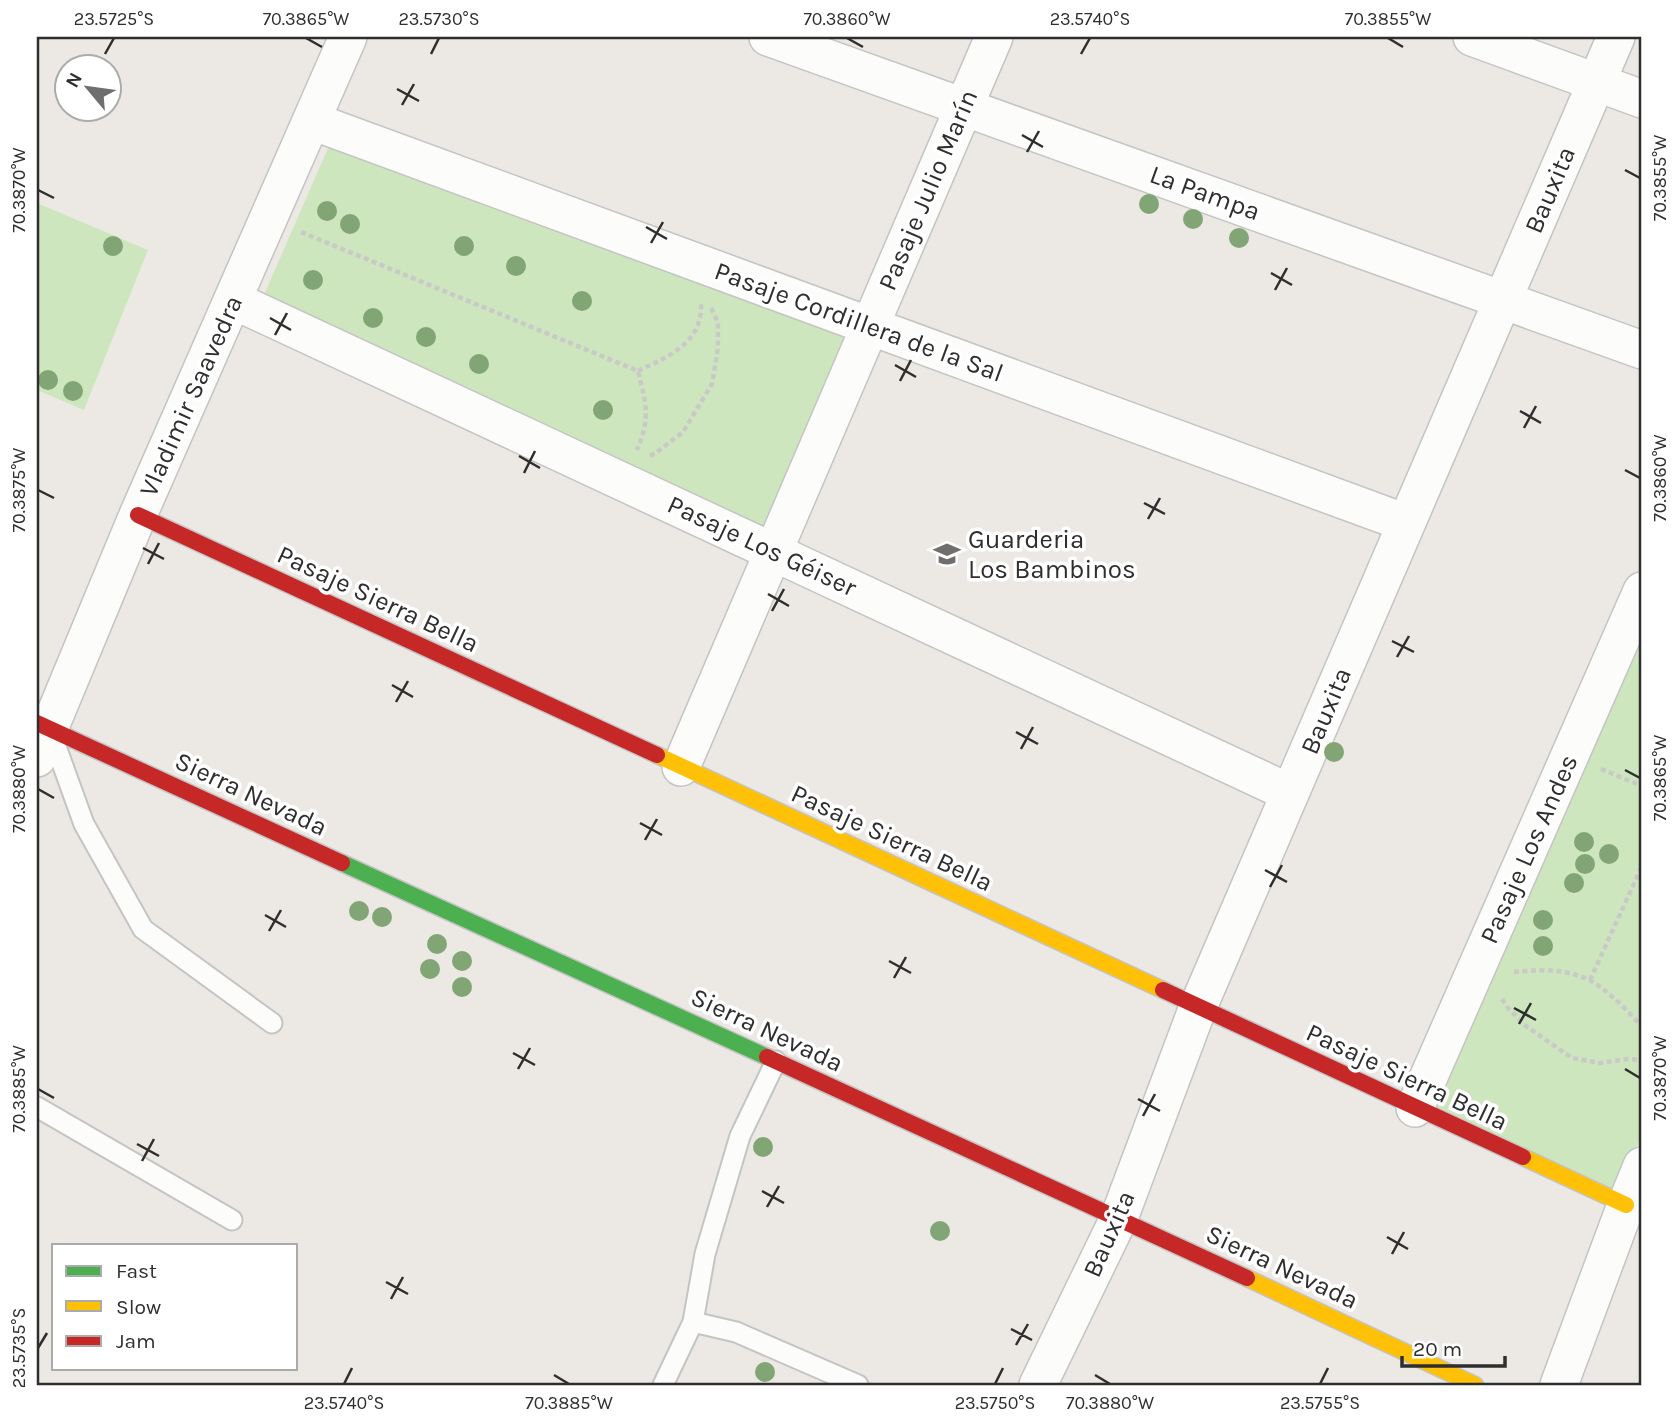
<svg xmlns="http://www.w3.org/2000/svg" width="1679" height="1422" viewBox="0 0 1679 1422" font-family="Karla,sans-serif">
<rect width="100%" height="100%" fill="#ece8e4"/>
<path fill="#cee6be" d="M332,139L856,332L765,541L260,304Z
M37,203L148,250L84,410L37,390Z
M1642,599V1134L1617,1192L1426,1101Z"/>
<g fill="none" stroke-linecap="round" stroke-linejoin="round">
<g stroke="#c5c4c5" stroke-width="23">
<path id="lane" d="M50,730L84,824L143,929L272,1023
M37,1107L232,1220
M693,1322L736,1332L858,1385
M663,1385L693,1322L705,1254L740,1136L776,1061"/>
</g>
<g stroke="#c5c4c5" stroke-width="40">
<path id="street" d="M768,37L1642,350
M1472,37L1642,99
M312,121L1406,523
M233,300L1290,793
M37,758L138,515L348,37
M681,767L994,37
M1415,1108L1642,591
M1038,1385L1119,1218L1198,1007L1616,37
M1559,1385L1626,1205L1642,1166"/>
</g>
<g stroke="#c5c4c5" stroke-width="19">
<path id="fast" d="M342,863L767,1057"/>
</g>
<g stroke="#c5c4c5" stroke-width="19">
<path id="slow" d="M657,755L1163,990
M1523,1157L1626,1205
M1247,1278L1475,1385"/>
</g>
<g stroke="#c5c4c5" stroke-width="19">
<path id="jam" d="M138,515L657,755
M37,723L342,863
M1163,990L1523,1157
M767,1057L1247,1278"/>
</g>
<path stroke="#c9c9c8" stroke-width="4.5" stroke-dasharray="5 3.5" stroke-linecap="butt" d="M301,232L638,371C646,404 651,417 637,450
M638,371C669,356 703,343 701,303
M650,456L657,452L683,432L712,384L718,348V322L710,306
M1601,769L1642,786
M1514,972C1539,970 1566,968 1589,980C1607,989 1629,1012 1642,1027
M1590,980L1642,866
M1502,999L1508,1008L1526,1026L1572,1058L1600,1063L1628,1059L1642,1060"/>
<use href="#lane" stroke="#fcfcfb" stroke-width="19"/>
<use href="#street" stroke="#fcfcfb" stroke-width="37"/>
<use href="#fast" stroke="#4caf50" stroke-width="16"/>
<use href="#slow" stroke="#ffc107" stroke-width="16"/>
<use href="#jam" stroke="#c62828" stroke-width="16"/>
</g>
<g fill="#82a575">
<circle cx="1149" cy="204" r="10"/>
<circle cx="327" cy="211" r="10"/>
<circle cx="1193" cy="219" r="10"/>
<circle cx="350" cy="224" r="10"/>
<circle cx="1239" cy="238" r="10"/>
<circle cx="113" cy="246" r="10"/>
<circle cx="464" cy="246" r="10"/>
<circle cx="516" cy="266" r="10"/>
<circle cx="313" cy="280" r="10"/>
<circle cx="582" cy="301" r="10"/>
<circle cx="373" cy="318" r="10"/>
<circle cx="426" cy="337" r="10"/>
<circle cx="479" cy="364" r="10"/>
<circle cx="48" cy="380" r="10"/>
<circle cx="73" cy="391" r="10"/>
<circle cx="603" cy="410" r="10"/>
<circle cx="1334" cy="752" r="10"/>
<circle cx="1584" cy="842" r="10"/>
<circle cx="1609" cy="854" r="10"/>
<circle cx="1585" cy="864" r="10"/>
<circle cx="1574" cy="883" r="10"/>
<circle cx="359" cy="911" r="10"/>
<circle cx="382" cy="917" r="10"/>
<circle cx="1543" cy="920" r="10"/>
<circle cx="437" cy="944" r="10"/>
<circle cx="1543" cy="946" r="10"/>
<circle cx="462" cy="961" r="10"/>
<circle cx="430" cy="969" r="10"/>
<circle cx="462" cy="987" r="10"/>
<circle cx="763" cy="1147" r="10"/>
<circle cx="940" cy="1231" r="10"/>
<circle cx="765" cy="1372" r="10"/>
</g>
<path fill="none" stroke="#2e2e2e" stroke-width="2.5" d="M306,38L322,47M847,38L863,47M1388,38L1403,47M105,54L114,38M431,54L439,38M1081,54L1090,38M397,89L419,101M402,105L414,84M1022,135L1043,147M1027,152L1039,131M1625,170L1640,178M38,190L54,198M646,227L667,239M651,243L663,222M1271,273L1292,285M1275,290L1287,268M270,318L291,330M275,335L287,313M895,365L916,377M900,381L911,360M1520,411L1541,423M1524,428L1536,406M519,456L540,468M1625,470L1640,478M524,473L535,451M38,490L54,498M1144,503L1165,514M1148,519L1160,498M143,548L164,559M148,564L159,543M768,594L789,606M772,611L784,589M1392,641L1414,652M1397,657L1409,636M392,685L413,697M396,702L408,681M1016,732L1038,744M1021,749L1033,727M1625,770L1640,778M38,789L54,798M640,823L662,835M645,840L657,819M1265,870L1287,882M1270,887L1282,865M265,915L286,927M269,931L281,910M889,961L911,973M894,978L906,957M1514,1008L1536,1020M1519,1024L1531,1003M513,1053L535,1065M518,1069L530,1048M1625,1069L1640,1078M38,1089L54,1098M1138,1099L1160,1111M1143,1116L1155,1094M137,1144L159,1156M142,1161L154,1139M762,1191L784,1203M767,1207L779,1186M1387,1237L1408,1249M1392,1254L1404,1232M386,1282L408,1294M391,1299L403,1277M1011,1329L1032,1340M1016,1345L1028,1324M38,1348L47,1333M554,1375L569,1384M1095,1375L1110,1384M344,1384L352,1368M995,1384L1003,1368M1320,1384L1328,1368"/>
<defs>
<g id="school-bare" transform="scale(2.1)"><path d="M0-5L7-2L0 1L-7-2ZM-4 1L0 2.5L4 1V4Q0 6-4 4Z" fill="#706f6e" stroke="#fff" stroke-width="2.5" paint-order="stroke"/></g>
</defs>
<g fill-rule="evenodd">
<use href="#school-bare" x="947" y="554"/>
</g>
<g text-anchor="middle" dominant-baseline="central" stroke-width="7" stroke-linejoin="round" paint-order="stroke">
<g font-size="26" fill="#2e2e2e" stroke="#fff">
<text transform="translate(928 190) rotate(-67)">Pasaje Julio Marín</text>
<text transform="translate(1550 190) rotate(-67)">Bauxita</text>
<text transform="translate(1205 193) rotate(20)">La Pampa</text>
<text transform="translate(859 322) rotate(20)">Pasaje Cordillera de la Sal</text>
<text transform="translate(191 396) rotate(-66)">Vladimir Saavedra</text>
<text transform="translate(762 546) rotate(25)">Pasaje Los Géiser</text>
<text transform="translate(378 599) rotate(25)">Pasaje Sierra Bella</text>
<text transform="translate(1326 711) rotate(-67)">Bauxita</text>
<text transform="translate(251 794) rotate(25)">Sierra Nevada</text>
<text transform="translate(892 838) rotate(25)">Pasaje Sierra Bella</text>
<text transform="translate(1529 849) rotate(-66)">Pasaje Los Andes</text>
<text transform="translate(767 1030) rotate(25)">Sierra Nevada</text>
<text transform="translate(1407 1077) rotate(25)">Pasaje Sierra Bella</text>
<text transform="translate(1109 1234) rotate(-66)">Bauxita</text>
<text transform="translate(1282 1267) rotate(25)">Sierra Nevada</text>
</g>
<g font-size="26" fill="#2e2e2e" stroke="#fff" text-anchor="start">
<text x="968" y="539">Guarderia<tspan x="968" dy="30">Los Bambinos</tspan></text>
</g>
</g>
<rect width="1679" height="1422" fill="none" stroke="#ffffff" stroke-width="77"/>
<rect x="52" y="1244" width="245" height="126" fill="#ffffff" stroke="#ababab" stroke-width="2"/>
<rect x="66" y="1266" width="35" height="10" fill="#4caf50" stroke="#ababab" stroke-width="2"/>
<text x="116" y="1278" font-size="21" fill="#2e2e2e">Fast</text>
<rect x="66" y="1301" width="35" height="10" fill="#ffc107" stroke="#ababab" stroke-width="2"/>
<text x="116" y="1314" font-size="21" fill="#2e2e2e">Slow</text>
<rect x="66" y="1336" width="35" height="10" fill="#c62828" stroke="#ababab" stroke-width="2"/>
<text x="116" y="1348" font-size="21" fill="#2e2e2e">Jam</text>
<g transform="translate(88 88) rotate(299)"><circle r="33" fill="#ffffff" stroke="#ababab" stroke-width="2"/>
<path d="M0-5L12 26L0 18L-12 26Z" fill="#706f6e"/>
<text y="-10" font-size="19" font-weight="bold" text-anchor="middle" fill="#2e2e2e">N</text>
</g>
<path d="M1402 1356v10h103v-10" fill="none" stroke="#2e2e2e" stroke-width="3.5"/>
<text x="1413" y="1356" font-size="21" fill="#2e2e2e" stroke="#ffffff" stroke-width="5" paint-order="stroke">20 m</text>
<rect x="38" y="38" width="1602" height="1346" fill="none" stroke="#2e2e2e" stroke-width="2.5"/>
<g font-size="18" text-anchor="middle" fill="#2e2e2e">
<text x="114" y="25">23.5725°S</text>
<text x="306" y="25">70.3865°W</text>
<text x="439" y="25">23.5730°S</text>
<text x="847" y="25">70.3860°W</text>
<text x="1090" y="25">23.5740°S</text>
<text x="1388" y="25">70.3855°W</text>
<text transform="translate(1660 178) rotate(-90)" y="6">70.3855°W</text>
<text transform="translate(19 190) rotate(-90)" y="6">70.3870°W</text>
<text transform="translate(1660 478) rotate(-90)" y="6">70.3860°W</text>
<text transform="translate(19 490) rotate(-90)" y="6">70.3875°W</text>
<text transform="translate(1660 778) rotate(-90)" y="6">70.3865°W</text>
<text transform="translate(19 789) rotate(-90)" y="6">70.3880°W</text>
<text transform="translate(1660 1078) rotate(-90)" y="6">70.3870°W</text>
<text transform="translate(19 1089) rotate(-90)" y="6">70.3885°W</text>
<text transform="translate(19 1348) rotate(-90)" y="6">23.5735°S</text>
<text x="344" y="1409">23.5740°S</text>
<text x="569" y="1409">70.3885°W</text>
<text x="995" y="1409">23.5750°S</text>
<text x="1110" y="1409">70.3880°W</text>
<text x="1320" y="1409">23.5755°S</text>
</g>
</svg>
